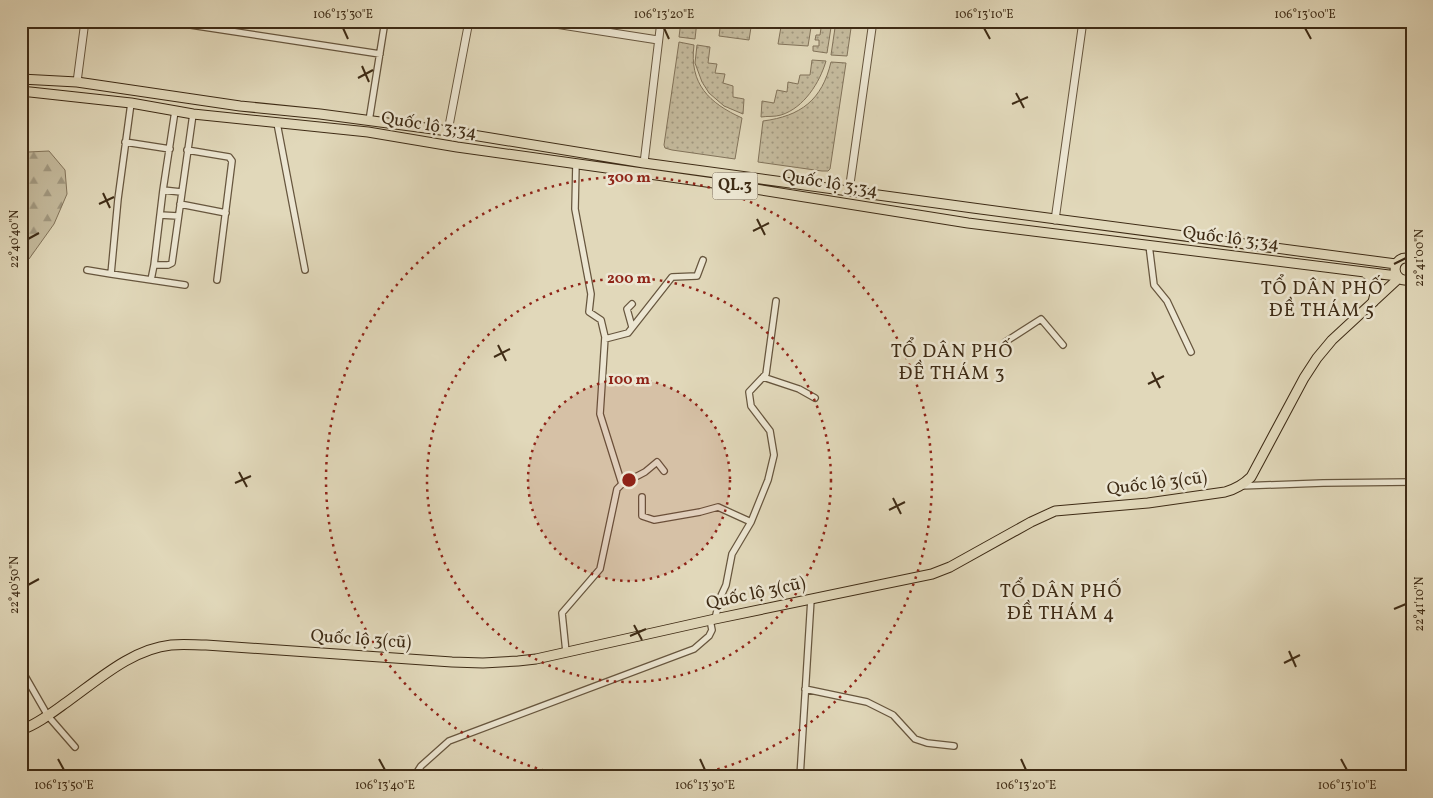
<svg xmlns="http://www.w3.org/2000/svg" width="1433" height="798" viewBox="0 0 1433 798" font-family="Vollkorn,serif">
<defs>
<pattern id="grass-dots" width="8" height="8" patternUnits="userSpaceOnUse" patternTransform="scale(1.25)"><rect width="8" height="8" fill="#c5bb9e"/><path d="M2 2h.1M6 6h.1" fill="none" stroke="#a19880" stroke-width="1.8" stroke-linecap="round"/></pattern>
<pattern id="forest-firs" width="22" height="20" patternUnits="userSpaceOnUse" patternTransform="scale(1.25)"><rect width="22" height="20" fill="#c5bb9e"/><path d="M5 1l3.5 6h-7zM16 11l3.5 6h-7z" fill="#a19880"/></pattern>
</defs>
<rect width="100%" height="100%" fill="#e1d8ba"/>
<filter id="stains"><feTurbulence type="fractalNoise" baseFrequency=".004" numOctaves="4"/><feColorMatrix values="0 0 0 0 .2 0 0 0 0 .09 0 0 0 0 .02 0 0 0 .5 -.17"/></filter>
<radialGradient id="worn" r=".72"><stop offset=".6" stop-color="#630" stop-opacity="0"/><stop offset="1" stop-color="#630" stop-opacity=".3"/></radialGradient>
<path fill="url(#grass-dots)" stroke="#82735a" d="M681,21H697L695,39L679,37Z
M721,21H752L749,40L719,36Z
M782,21H812L808,46L778,44Z
M823,21H832L827,53L813,51V46H819V40H815L816,35H820L821,28H817V24H822Z
M836,21H852L847,56L831,55Z
M679,42L694,45C689,84 709,103 742,118L735,159L672,150L665,148L664,145Z
M697,45L710,47L708,63L717,64L715,73L725,74L723,83L733,86V97L744,99L743,114L724,106L709,93L702,82L695,63Z
M812,60L826,61C820,82 804,108 781,115C775,117 767,116 761,117L762,101L774,103L777,90L787,92L788,82L798,84L800,75H810Z
M831,62L846,63L830,169L828,171H822L758,162L763,121C801,116 822,100 831,62Z"/>
<path fill="url(#forest-firs)" stroke="#82735a" d="M49,151L65,170L67,194L54,224L29,259L21,246V165L28,152Z"/>
<g fill="none" stroke-linecap="round" stroke-linejoin="round">
<g stroke="#67563e" stroke-width="8">
<path id="minor" d="M164,21L380,54
M131,103L118,199L111,274L185,285
M369,121L385,21
M277,123L305,270
M125,142L170,149
M187,150L229,157L232,161L217,280
M163,190L181,192
M180,204L226,213
M160,215L178,216
M1149,245L1154,285L1167,301L1191,352
M154,265L163,190L175,111
M87,270L111,274
M151,280L154,265H168L172,263L193,114
M632,304L627,309L632,327
M605,339L628,333L672,277L697,276L703,260
M1005,342L1041,319L1063,345
M763,377L799,389L815,398
M622,484L645,472L657,462L664,471
M1240,486L1323,483L1412,482
M642,497V516L654,520L700,512L718,507L751,522L732,554L726,585L720,598L715,619
M751,522L768,480L774,455L770,431L751,406L749,392L766,374L776,301
M566,652L562,613L600,569L617,489L622,484L600,414L605,337L601,320L589,312L591,294L575,209L576,163
M21,669L48,716L75,747
M805,689L867,702L893,715L915,739L927,743L954,746
M21,776L22,777
M414,777L421,766L449,741L694,649L709,636L712,630L710,620
M800,777L811,599"/>
</g>
<g stroke="#67563e" stroke-width="9">
<path id="tertiary" d="M536,21L658,40
M77,82L85,21
M448,131L469,21
M644,163L661,21
M849,191L873,21
M1055,220L1083,21"/>
</g>
<g stroke="#3e2b15" stroke-width="11">
<path id="primary" d="M21,730C38,724 53,712 67,702C98,680 132,649 171,645C183,644 195,645 206,645L452,662L483,663L518,661L536,659L715,619L932,574L950,567L1031,522L1055,511L1148,503L1225,492C1236,489 1243,485 1251,477L1304,378L1317,358L1332,340L1399,278"/>
</g>
<g stroke="#3e2b15" stroke-width="11">
<path id="trunk" d="M21,79L77,82L240,106L320,114L448,131L644,163L973,208L1396,264
M21,91L131,103L193,114L368,132L457,147L749,188L968,223L1397,276
M1412,259C1389,252 1390,287 1412,279
M1364,272C1378,281 1377,287 1373,302"/>
</g>
<use href="#minor" stroke="#ece6d2" stroke-width="5.5"/>
<use href="#tertiary" stroke="#ece6d2" stroke-width="7"/>
<use href="#primary" stroke="#e1d8ba" stroke-width="9"/>
<use href="#trunk" stroke="#e1d8ba" stroke-width="9"/>
</g>
<path fill="none" stroke="#3e2b15" stroke-width="2" d="M343,28L348,39M664,28L669,39M984,28L990,39M1305,28L1311,39M362,66L369,82M358,78L373,70M1016,93L1024,108M1012,104L1028,97M103,193L110,208M99,204L114,197M757,219L765,235M753,231L769,223M28,239L39,233M1394,264L1406,258M498,345L506,361M494,357L510,349M1152,372L1160,388M1148,384L1164,376M239,472L247,487M235,483L251,476M893,498L901,514M889,510L905,502M28,585L39,579M1394,609L1406,604M634,625L642,640M630,636L646,629M1289,651L1296,667M1284,663L1300,655M58,759L64,770M379,759L385,770M700,759L705,770M1021,759L1026,770M1341,759L1347,770"/>
<circle cx="629" cy="480" r="101" fill="#8f2418" fill-opacity=".12"/>
<g fill="none" stroke="#8f2418" stroke-width="2.5" stroke-dasharray="2.5 5">
<circle cx="629" cy="480" r="101"/>
<circle cx="629" cy="480" r="202"/>
<path d="M566 776A303 303 0 1 1 692 776"/>
</g>
<g text-anchor="middle" dominant-baseline="central" stroke-width="5" stroke-linejoin="round" paint-order="stroke">
<rect fill="#ece6d2" stroke="#72634e" stroke-width="1" x="712.5" y="172.5" width="45" height="27" rx="4"/>
<g font-size="16" font-weight="bold" fill="#3e2b15">
<text x="735" y="186">QL.3</text>
</g>
<g font-size="18" fill="#3e2b15" stroke="#ece6d2">
<text transform="translate(429 126) rotate(9)">Quốc lộ 3;34</text>
<text transform="translate(830 184) rotate(9)">Quốc lộ 3;34</text>
<text transform="translate(1231 239) rotate(7)">Quốc lộ 3;34</text>
<text transform="translate(1157 484) rotate(-7)">Quốc lộ 3(cũ)</text>
<text transform="translate(756 594) rotate(-12)">Quốc lộ 3(cũ)</text>
<text transform="translate(361 640) rotate(4)">Quốc lộ 3(cũ)</text>
</g>
<g font-size="19" letter-spacing="1" fill="#3e2b15" stroke="#ece6d2">
<text x="1322" y="289">TỔ DÂN PHỐ<tspan x="1322" dy="22">ĐỀ THÁM 5</tspan></text>
<text x="952" y="352">TỔ DÂN PHỐ<tspan x="952" dy="22">ĐỀ THÁM 3</tspan></text>
<text x="1061" y="592">TỔ DÂN PHỐ<tspan x="1061" dy="22">ĐỀ THÁM 4</tspan></text>
</g>
</g>
<circle cx="629" cy="480" r="8" fill="#8f2418" stroke="#ece6d2" stroke-width="2.5"/>
<g font-size="15" text-anchor="middle" font-weight="bold" fill="#8f2418" stroke="#ece6d2" stroke-width="5" stroke-linejoin="round" paint-order="stroke">
<text x="629" y="182">300 m</text>
<text x="629" y="283">200 m</text>
<text x="629" y="384">100 m</text>
</g>
<rect width="1433" height="798" fill="none" stroke="#e1d8ba" stroke-width="55"/>
<rect x="28" y="28" width="1378" height="742" fill="none" stroke="#3e2b15" stroke-width="2"/>
<g font-size="12" text-anchor="middle" fill="#3e2b15">
<text x="343" y="18">106°13'30"E</text>
<text x="664" y="18">106°13'20"E</text>
<text x="984" y="18">106°13'10"E</text>
<text x="1305" y="18">106°13'00"E</text>
<text transform="translate(14 239) rotate(-90)" y="4">22°40'40"N</text>
<text transform="translate(1419 258) rotate(-90)" y="4">22°41'00"N</text>
<text transform="translate(14 585) rotate(-90)" y="4">22°40'50"N</text>
<text transform="translate(1419 604) rotate(-90)" y="4">22°41'10"N</text>
<text x="64" y="789">106°13'50"E</text>
<text x="385" y="789">106°13'40"E</text>
<text x="705" y="789">106°13'30"E</text>
<text x="1026" y="789">106°13'20"E</text>
<text x="1347" y="789">106°13'10"E</text>
</g>
<rect width="100%" height="100%" filter="url(#stains)"/>
<rect width="100%" height="100%" fill="url(#worn)"/>
</svg>
